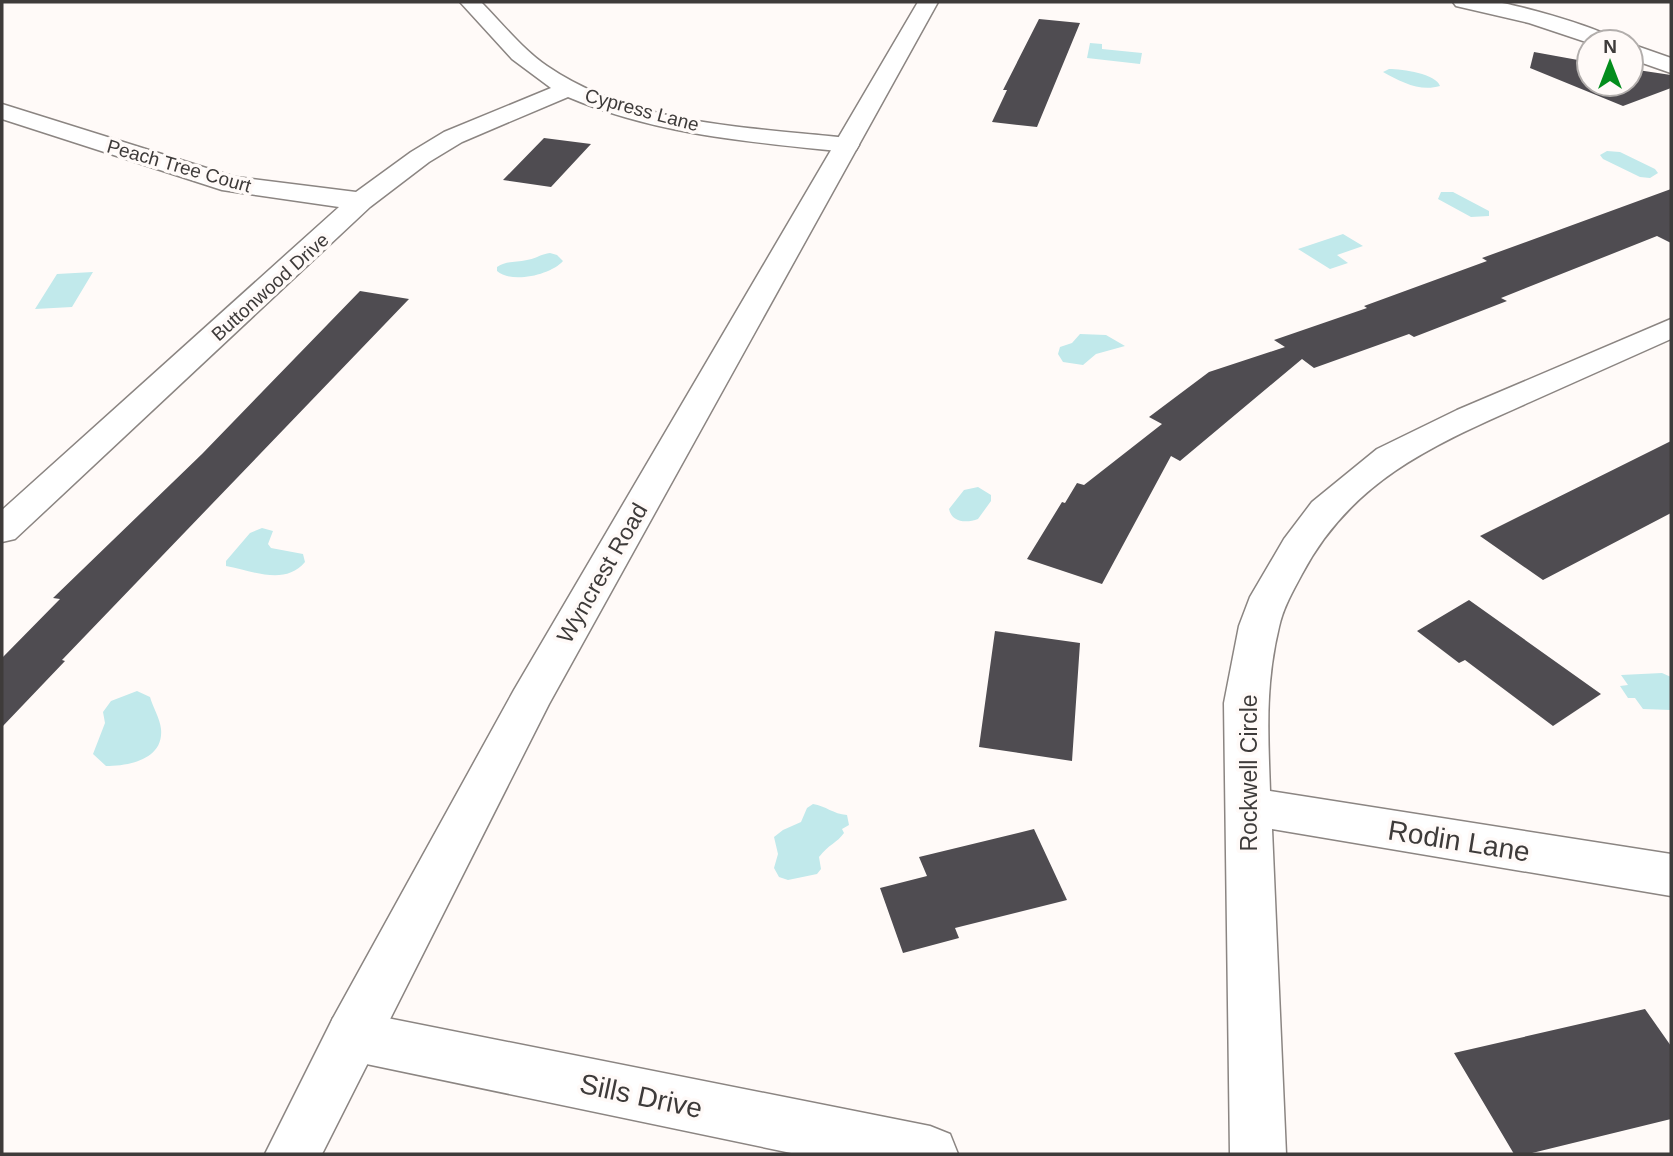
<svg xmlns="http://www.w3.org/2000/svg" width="1673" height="1156" viewBox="0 0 1673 1156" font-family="Arial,sans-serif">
<rect width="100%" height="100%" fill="#fffaf8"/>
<path fill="#c1e9eb" d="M1090,43L1102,44V49L1142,53L1140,64L1087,58Z
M1389,69C1403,69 1436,74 1440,86C1420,92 1401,82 1383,72Z
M1607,151L1620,152L1655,169L1658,173L1650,178L1640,177L1603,159L1600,155Z
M1441,192H1453L1489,211V216L1471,217L1438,199Z
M1343,234L1363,246L1337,255L1348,263L1330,269L1298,249Z
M550,253L557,255L563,261C551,275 511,284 497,271V267C507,260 515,263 527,260C535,259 541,254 550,253Z
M93,272L72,307L35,309L57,274Z
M1080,334L1106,335L1125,346L1096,354L1083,365L1063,362L1058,354L1060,347L1072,343Z
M978,487L991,495V501L978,519C967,523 952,523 949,509L964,490Z
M262,528L273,531L268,544L271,548L303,554L305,562C285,586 253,571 226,566V561L250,533Z
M1662,673L1671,677V710L1643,709L1635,698H1628L1620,686L1628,685L1621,675Z
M137,691L150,697C153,708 160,718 161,729C164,760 128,766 106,766L93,754L105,723L103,712L111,701Z
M813,804C826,806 833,814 847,815L849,825L842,829L844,833C837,843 829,844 819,857L821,869L817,874L788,880L779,877L774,868L778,854L774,837L783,830L801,822L807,808Z"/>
<path fill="#4f4c51" d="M1039,19L1080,23L1037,127L992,122L1007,90H1003Z
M1534,52L1589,62V84H1631V69L1671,75V88L1623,106L1530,68Z
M544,138L591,144L551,187L503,180Z
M1671,189V243L1657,236L1501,298L1507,301L1414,337L1409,334L1314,368L1302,359L1180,461L1171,456L1102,584L1027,559L1062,502L1065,503L1077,483L1084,485L1162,424L1149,417L1209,372L1285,347L1274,340L1367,308L1364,306L1487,261L1482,258Z
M360,291L409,299L62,660L65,661L2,727V658L60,599L53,598L202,454Z
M1671,441V513L1543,580L1480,536Z
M1469,600L1601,694L1553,726L1465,660L1459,663L1417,631Z
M995,631L1080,643L1072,761L979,747Z
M1034,829L1067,900L955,928L959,938L903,953L880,888L927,876L919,857Z
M1645,1009L1671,1046V1119L1528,1154H1514L1454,1053Z"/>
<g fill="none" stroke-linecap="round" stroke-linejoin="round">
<g stroke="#8b8582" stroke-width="3">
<path id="minor" d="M460,2H481C502,23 522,49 547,66C633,125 747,127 847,138L856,140L859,145L856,150L847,152C752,142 657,135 568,97L462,142L429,162L370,207L15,539L2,542V510L339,207L222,190L2,119V104L235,177L356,192L411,152L444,132L551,88L512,59Z
M1453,2C1467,1 1483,0 1497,2C1516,5 1608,29 1617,42L1589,43L1529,23L1456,6Z
M1631,44L1671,58V73L1631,59Z
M1671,319V339C1624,360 1577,381 1530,402C1436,444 1353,478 1302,574C1293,591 1283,608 1279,627C1265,685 1268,733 1270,791L1671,854V896L1272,829L1286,1154H1230L1224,703L1239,626L1250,597L1284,539L1312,502L1377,449L1457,410Z
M352,1011L930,1126L950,1134L958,1154H796L352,1061L333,1054L326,1036L333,1018Z"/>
</g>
<g stroke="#8b8582" stroke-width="3">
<path id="tertiary" d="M918,2H938L549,704L322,1154H265L333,1018L514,690Z"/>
</g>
<use href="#minor" fill="#fff" fill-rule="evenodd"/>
<use href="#tertiary" fill="#fff" fill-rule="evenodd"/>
</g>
<g text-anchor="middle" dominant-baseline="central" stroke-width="7" stroke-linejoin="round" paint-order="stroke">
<g font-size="19" fill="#3e3b3a" stroke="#fffaf8">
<text transform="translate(642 110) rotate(15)">Cypress Lane</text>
<text transform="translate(179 166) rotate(16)">Peach Tree Court</text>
<text transform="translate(270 287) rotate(-42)">Buttonwood Drive</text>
</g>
<g font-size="23" fill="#3e3b3a" stroke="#fffaf8">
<text transform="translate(602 573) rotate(-60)">Wyncrest Road</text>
<text transform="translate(1249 773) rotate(-90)">Rockwell Circle</text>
</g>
<g font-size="28" fill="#3e3b3a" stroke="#fffaf8">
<text transform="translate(1459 841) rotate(9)">Rodin Lane</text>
<text transform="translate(641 1096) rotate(12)">Sills Drive</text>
</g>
</g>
<rect width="1673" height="1156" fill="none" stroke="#3e3b3a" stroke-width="7"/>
<g transform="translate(1610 63)"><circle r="33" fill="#fffaf8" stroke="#b2aeac" stroke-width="2"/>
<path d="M0-5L12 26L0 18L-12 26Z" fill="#038d1c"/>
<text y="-10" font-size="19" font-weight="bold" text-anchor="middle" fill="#3e3b3a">N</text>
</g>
</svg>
